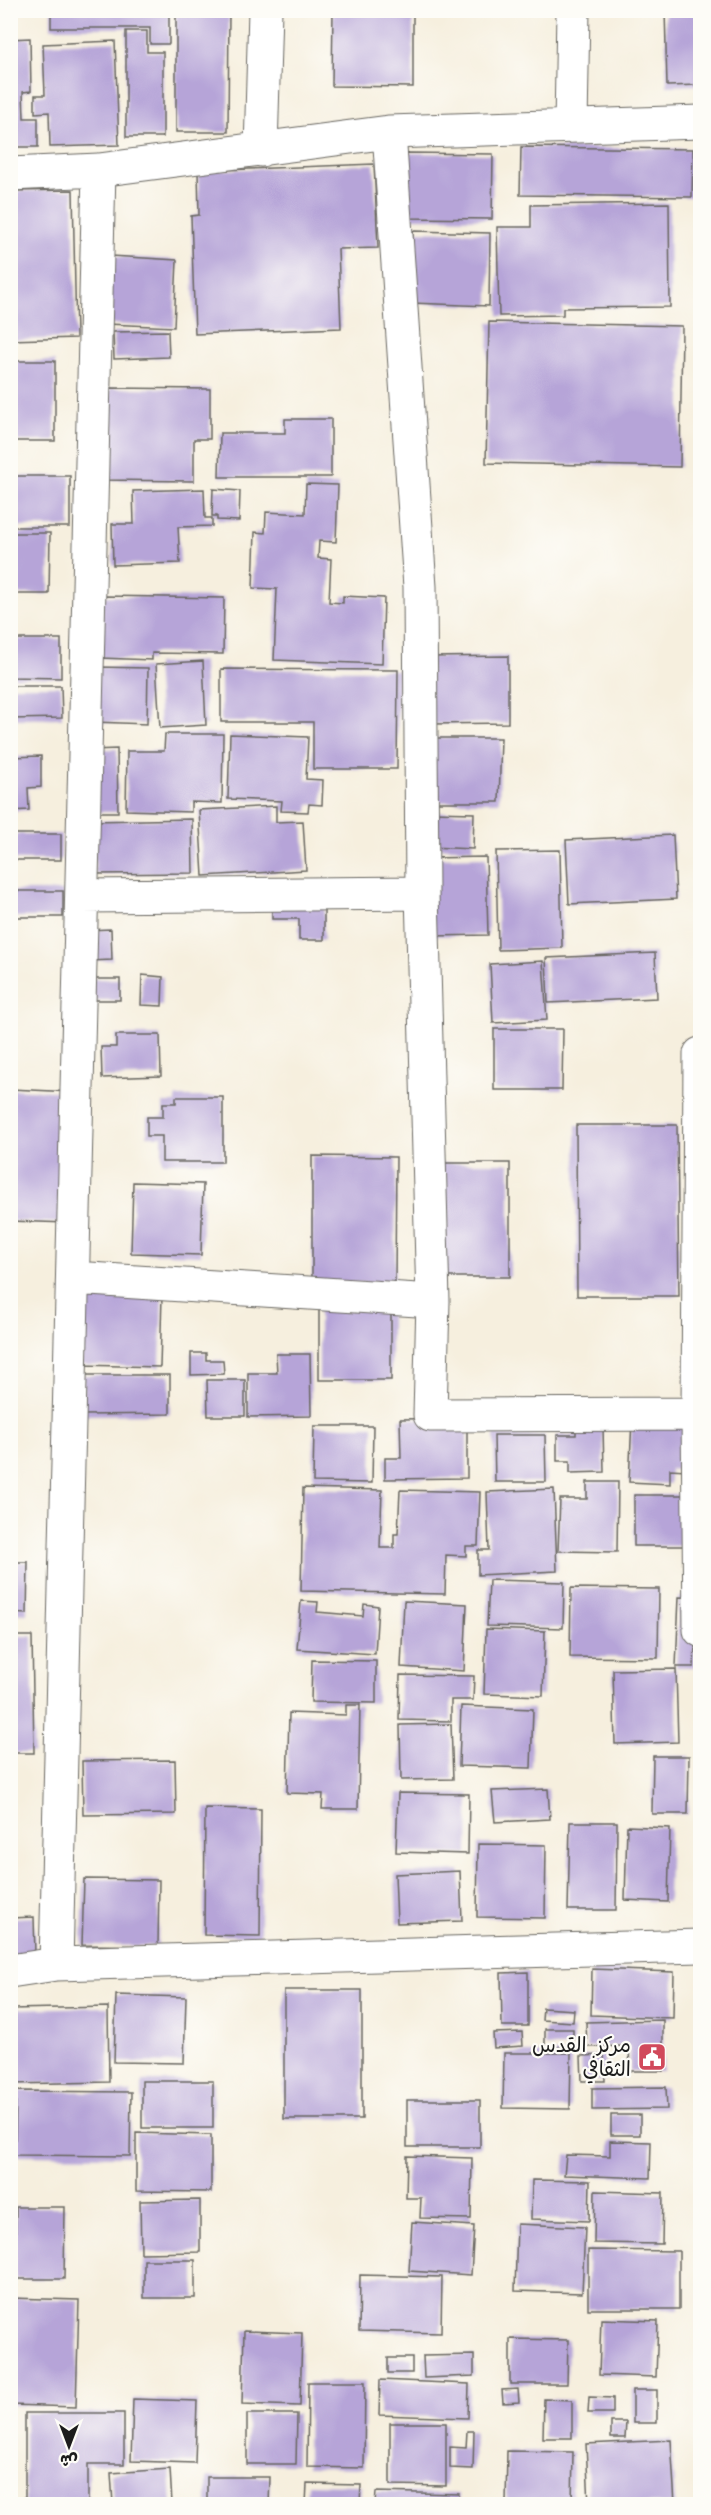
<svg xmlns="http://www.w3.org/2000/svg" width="711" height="2515" viewBox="0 0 711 2515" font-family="'Architects Daughter','Playpen Sans Arabic',sans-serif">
<rect width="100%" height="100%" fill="#fdfcf7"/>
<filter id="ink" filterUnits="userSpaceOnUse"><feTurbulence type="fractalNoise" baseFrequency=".0167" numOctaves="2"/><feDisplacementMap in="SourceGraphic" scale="12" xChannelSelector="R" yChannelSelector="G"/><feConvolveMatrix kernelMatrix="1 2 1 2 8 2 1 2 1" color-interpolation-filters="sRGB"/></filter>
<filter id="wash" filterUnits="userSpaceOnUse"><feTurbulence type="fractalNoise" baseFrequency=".008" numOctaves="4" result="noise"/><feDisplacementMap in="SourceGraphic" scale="24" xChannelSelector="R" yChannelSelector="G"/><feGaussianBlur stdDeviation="1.35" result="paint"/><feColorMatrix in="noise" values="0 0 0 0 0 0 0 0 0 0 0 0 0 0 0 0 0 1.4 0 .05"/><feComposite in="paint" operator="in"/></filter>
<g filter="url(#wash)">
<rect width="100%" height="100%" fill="#f6efde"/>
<g id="blocks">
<path fill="#b6a4d8" d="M10,10H15V27L10,28Z
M51,10H169V44H150V28H51Z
M176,10H229L228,132H176Z
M333,10H413V87L332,86Z
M665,10H700V85L667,86Z
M126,31H147V52H163V137H126Z
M30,38L31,91L23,92L24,118H38V147H10V39Z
M115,41L119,145L50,147L49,112L35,113V95H45L43,44Z
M521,147L693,149L692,197L520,195Z
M407,153L493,154L492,219L407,218Z
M374,164L378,248L338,249L341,328L195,334L191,216L199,215L198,171Z
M73,190L76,338L10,340V191Z
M669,203L670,307L563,308V315L499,316L497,227H531V205Z
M413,231L490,233L489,306L412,303Z
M111,256L177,260L174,327L107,324Z
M489,322L682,326L680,467L486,463Z
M168,331L169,357L114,359L113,332Z
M10,361H55V441H10Z
M110,388L210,389V439H194V481L99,480Z
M285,419H331V477H219L220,433H285Z
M10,476H70V527H10Z
M306,484L338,485L336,542L319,541L318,558L331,559L329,602L343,603V596L384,598L382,664L274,660L277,589L253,588L255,532L265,533L266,512L305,514Z
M204,489L205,518H212V526L178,527L180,563L113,565L112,524H134L133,491Z
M213,489L240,491L239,521L217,520V516H212Z
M10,533H50L49,594H10Z
M103,596L224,598L223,654L152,653V660L101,658Z
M10,639H61V678L10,677Z
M508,656V723L430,724V657Z
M203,661L206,725L160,728L156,664Z
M96,667L148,668L147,724L94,722Z
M221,669L398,670L397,769H313V722H221Z
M10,686H61L62,718L10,719Z
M165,734H223L222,803L191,802V812L126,810L127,751H164Z
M230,734L308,737L306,779L323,780L322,805L309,804L308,812L281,811L282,801L228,799Z
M430,738H501L499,802H429Z
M117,749L118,812H93L91,750Z
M41,756V787L28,788L29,810L10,811V757Z
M276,806V822L303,821L306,870L203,876L199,810Z
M431,812L474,813L473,849L430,847Z
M192,819L193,873L95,874L94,821Z
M13,834H61V860H10Z
M673,835L676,899L569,904L566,840Z
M560,850L562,948L498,950L496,851Z
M486,857L488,935L430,936L428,858Z
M10,891H63V917H10Z
M324,897V940H299V919H272V898Z
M111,929L112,960L90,961L88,930Z
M655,953L657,998L548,1003L546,958Z
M543,961L547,1020L493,1023L490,964Z
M142,975L163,977L162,1006L141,1005Z
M90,979H120V1000H90Z
M494,1029H563L562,1090H494Z
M116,1035H160L161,1076L102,1078L101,1047H116Z
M10,1089L73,1092L68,1223L10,1221Z
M176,1097H223V1162H162V1136H147V1117H163V1103H176Z
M576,1125H677L679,1296H577Z
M312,1156L396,1157L395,1283H312Z
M437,1163H510V1277H437Z
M133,1182L203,1184L201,1255L131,1253Z
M84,1293L162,1296L160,1367L81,1365Z
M319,1310H391V1380H319Z
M191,1353H206V1360H223L224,1374L191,1375Z
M276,1354H310L311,1416L248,1417V1373H277Z
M83,1375H170V1414L83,1415Z
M207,1380H245V1416H208Z
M467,1418V1478L385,1479V1458H401L400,1419Z
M632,1420L687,1421L686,1470L670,1469V1484L629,1482Z
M314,1426H373L372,1483L313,1482Z
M603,1427L604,1472L570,1473V1461H557V1435H576V1428Z
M494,1435H545L546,1482H495Z
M587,1482H618L617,1552L558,1551L560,1499H587Z
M303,1488L382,1490L380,1548H394V1534H398L400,1490L480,1492L478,1546H466V1556L446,1555L445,1594L301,1591Z
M554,1489L557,1571L478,1575V1550H489L487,1492Z
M634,1495H695V1546H634Z
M10,1562H28L27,1614L10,1613Z
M489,1580L564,1582L563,1628L487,1626Z
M571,1588L659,1589L658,1658L570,1657Z
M679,1597L697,1598L694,1667H676Z
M301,1601L318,1602L317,1612L363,1616L364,1604L378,1606L375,1654L297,1649Z
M404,1601L467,1604L464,1671L401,1667Z
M486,1629L545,1631L543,1696L484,1694Z
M10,1636H32L34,1753H10Z
M312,1660L376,1661V1703L311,1702Z
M676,1669L678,1742L615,1744L613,1670Z
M400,1675L474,1676L473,1700H451V1721L399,1720Z
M346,1705H360L358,1809H322L323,1794L287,1793L289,1713L346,1715Z
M461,1706L533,1709L531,1768L459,1766Z
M451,1724L453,1779L401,1780L400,1725Z
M653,1756H689L688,1814H652Z
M175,1760L176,1814L83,1815L82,1761Z
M548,1789L550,1819L495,1822L492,1791Z
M398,1793L469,1794L468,1854L396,1852Z
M205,1808L261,1809L260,1936L204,1935Z
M570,1822H617L616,1910H568Z
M627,1826L670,1828L668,1902L625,1900Z
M478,1844L546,1845L545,1918L477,1917Z
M460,1871L462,1921L397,1923L395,1874Z
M84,1879L159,1880L158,1946L82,1945Z
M34,1917L35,1956H10V1918Z
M592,1969L674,1972L673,2018L591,2015Z
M528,1972V2026H502L501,1973Z
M284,1990H362V2119H284Z
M116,1995L186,1997L184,2063L114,2062Z
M108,2007L109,2082L11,2084L10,2009Z
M543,2008L574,2010L573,2022L542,2020Z
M663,2020V2071H630L629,2046L587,2047L586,2022Z
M545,2029H573V2047H545Z
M522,2032L523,2046L494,2048L493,2033Z
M504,2053H571L570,2109L503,2108Z
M604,2055L605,2081H582L581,2056Z
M142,2081H213V2128H142Z
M666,2087L667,2109L592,2110V2088Z
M16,2091L131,2092L130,2156L15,2155Z
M407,2100H480V2147H407Z
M611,2115H640V2135H611Z
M136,2133L211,2135V2192L136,2191Z
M610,2141L651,2142L650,2178L564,2175L566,2155L610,2156Z
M407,2156L472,2158L471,2219L420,2218L421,2198H406Z
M532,2180L590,2181L589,2221L531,2219Z
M595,2191L663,2193L662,2244L594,2243Z
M200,2200V2252L141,2253L140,2201Z
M16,2207H65L64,2279H15Z
M412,2222L474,2226L471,2275L409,2271Z
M517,2224L585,2227L582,2293L515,2291Z
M588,2250L679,2251V2309H588Z
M144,2260H195V2298H144Z
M360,2275L442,2277L441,2333L359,2331Z
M10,2298L79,2300L76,2407L10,2405Z
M601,2319L658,2321L656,2377L599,2375Z
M244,2331L302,2333L300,2406L242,2404Z
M510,2339L568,2340L567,2384H510Z
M474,2355V2376L424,2378L423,2356Z
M388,2358H412V2373H388Z
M380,2380L469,2384L468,2418L379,2415Z
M308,2382H365L364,2468L307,2467Z
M518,2389L519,2402L503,2403L502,2390Z
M633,2390H657V2423H633Z
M589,2397L613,2398V2413H588Z
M133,2399L197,2401L195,2463L131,2461Z
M544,2399L572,2400V2438H543Z
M25,2413H124V2464H88V2504H25Z
M247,2414H297L296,2464H247Z
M611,2422H626L625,2438H611Z
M390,2423H446V2486L390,2485Z
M467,2431H474L473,2469L450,2468V2447L466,2448Z
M671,2440L675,2504H589L586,2444Z
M507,2451L573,2452L572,2504H506Z
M170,2469L172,2504H113L111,2473Z
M207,2477H270L269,2504H207Z
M307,2484L361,2485L360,2504H306Z
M376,2492L459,2494L458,2504H375Z"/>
</g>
</g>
<g filter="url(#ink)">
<use href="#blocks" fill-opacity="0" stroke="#686660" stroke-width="1.5"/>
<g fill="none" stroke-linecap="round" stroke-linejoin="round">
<g stroke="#686660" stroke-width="35">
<path id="minor" d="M571,126L573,10
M389,132L420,587L422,893L433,1301L430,1415L700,1414
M261,150L265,10
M10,174L99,170L389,132L700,122
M83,896L422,893
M700,1054L698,1414L700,1630
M74,1278L433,1301
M56,1964L99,170
M10,1971L56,1964L700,1946"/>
</g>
<use href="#minor" stroke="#fff" stroke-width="33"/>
</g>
</g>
<defs>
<g id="civic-square" transform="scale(1.5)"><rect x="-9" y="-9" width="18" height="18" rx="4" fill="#d1495b" stroke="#fdfcf7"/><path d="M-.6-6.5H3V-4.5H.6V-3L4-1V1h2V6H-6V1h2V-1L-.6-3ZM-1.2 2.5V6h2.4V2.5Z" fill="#fff"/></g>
</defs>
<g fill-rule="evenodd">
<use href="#civic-square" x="652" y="2057"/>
</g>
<g text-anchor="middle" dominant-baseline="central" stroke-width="4.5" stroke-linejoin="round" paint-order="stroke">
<g font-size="21" fill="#1c1c1c" stroke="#fdfcf7" text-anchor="end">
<text x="631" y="2045">مركز القدس<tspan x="631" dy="24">الثقافي</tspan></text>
</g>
</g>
<rect width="711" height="2515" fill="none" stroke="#fdfcf7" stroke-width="36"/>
<g transform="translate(69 2446) rotate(180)" stroke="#fdfcf7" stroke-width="4.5" paint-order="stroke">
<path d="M0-4.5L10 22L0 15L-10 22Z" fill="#1c1c1c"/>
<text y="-9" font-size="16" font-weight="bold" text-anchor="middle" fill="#1c1c1c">ش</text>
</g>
</svg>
